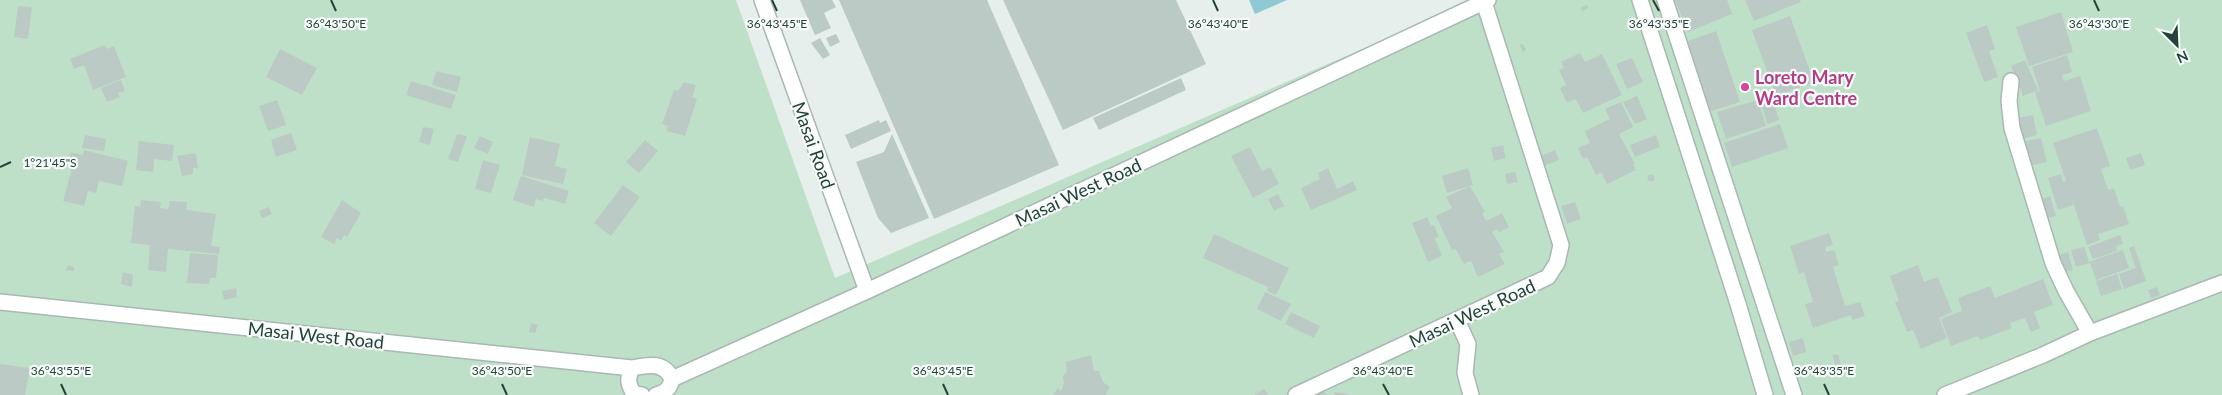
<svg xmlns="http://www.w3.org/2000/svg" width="2222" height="395" viewBox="0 0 2222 395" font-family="Lato,sans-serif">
<rect width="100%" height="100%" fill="#e6efeb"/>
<path fill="#bfe0c8" d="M0,0H736L835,278L1475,0H2222V395H0Z"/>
<path fill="#8ec9d4" d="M1249,0H1287L1255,14Z"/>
<path fill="#bbcac4" d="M800,0H832L836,7L824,13L831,28L815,35Z
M839,0H987L1059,165L934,219Z
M1003,0H1176L1206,64L1063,130Z
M1675,0H1727L1732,14L1688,32Z
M1745,0H1800L1801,2L1754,21Z
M1587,5L1588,8L1582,11L1580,8Z
M18,6L32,7L28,39L14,37Z
M2061,12L2073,52L2029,66L2016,27Z
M1790,16L1814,82L1776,96L1752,30Z
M1987,25L1995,49L1989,51L1998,77L1984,82L1966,33Z
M1716,31L1740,102L1708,112L1685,42Z
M836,34L840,42L830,47L826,38Z
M820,38L830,55L823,59L811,43Z
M1523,44L1526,50L1523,52L1520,45Z
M105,45L107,49L114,46L126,77L93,90L84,65L74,69L70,59Z
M280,49L317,68L302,95L266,77Z
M1580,53L1585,62L1602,54L1622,95L1583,113L1576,99L1567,103L1560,88L1566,85L1559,70L1564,68L1561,62Z
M2067,55L2072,72L2062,75L2064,81L2080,76L2091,111L2046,126L2035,92L2040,91L2032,67Z
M1632,58L1643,82L1627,89L1616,64Z
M2025,60L2038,90L2023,96L2011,66Z
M436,71L461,77L457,92L432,85Z
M1181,78L1186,90L1099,130L1093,118Z
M121,80L125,91L118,93L120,97L107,102L101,88Z
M411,81L456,95L451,109L406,95Z
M684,82L696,85L692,97L697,99L685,136L667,131L668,126L662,124L674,90L678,91Z
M1637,96L1647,119L1635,124L1623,102Z
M1773,99L1779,120L1767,124L1761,102Z
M277,100L286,125L268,131L259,106Z
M1758,100L1766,126L1726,139L1717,112Z
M1621,102L1633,127L1619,134L1635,164H1633L1636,170L1607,184L1601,172L1596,175L1587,157L1583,159L1578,148L1590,143L1585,131L1610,119L1605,109Z
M2033,115L2037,135L2022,139L2018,118Z
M879,120L880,123L886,120L891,131L851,149L845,135Z
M1780,124L1788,148L1732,167L1724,143Z
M423,127L434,129L430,145L419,142Z
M2097,128L2110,166L2101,169L2108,190L2114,188L2120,207L2123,206L2129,224L2098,234L2100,240L2087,245L2072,199L2073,205L2058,210L2048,178L2061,174L2063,182L2066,181L2053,143Z
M291,133L297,150L276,157L271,140Z
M457,134L467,136L458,162L448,159Z
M892,134L929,218L891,233L878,218L856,162L884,152Z
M85,135L106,139L104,151L82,148Z
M1656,135L1660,147L1635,157L1630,145Z
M480,136L493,142L488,154L474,148Z
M530,137L560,144L555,166L567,169L563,184L522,175Z
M2041,138L2047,162L2029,166L2023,142Z
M645,140L658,151L639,173L626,162Z
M139,141L174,145L172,161L154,159L153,172L136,170Z
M1503,145L1506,158L1494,161L1491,148Z
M1250,147L1262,171L1270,167L1279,184L1253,198L1231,156Z
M84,150L128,161L122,186L99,181L96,193L88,191L84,206L63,201L73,164L68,162L71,152L83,155Z
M1555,150L1559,160L1544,166L1540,156Z
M196,153L198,168H193V174L182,176L177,156Z
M2141,153L2145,165L2130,170L2126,158Z
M483,160L500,165L491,193L475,189Z
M1328,168L1337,189L1353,181L1357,190L1311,210L1301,188L1320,179L1318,173Z
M1468,168L1473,185L1447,193L1442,176Z
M1515,172L1518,182L1507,184L1505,174Z
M1647.5 178a3.5 3.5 0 1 1 7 0a3.5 3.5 0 1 1-7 0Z
M521,176L569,191L565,204L544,198L543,201L536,199L534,207L513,200Z
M623,185L640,197L611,236L594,223Z
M1470,186L1485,212L1482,213L1486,221L1502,213L1509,227L1499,232L1497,229L1492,232L1504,252L1499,254L1505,264L1478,277L1471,261L1464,264L1456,249L1452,250L1436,216L1452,208L1446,197Z
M1278,194L1284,206L1274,211L1268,199Z
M2050,196L2056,216L2044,219L2039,200Z
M141,200L161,202L160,208L168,209L170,201L187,202L186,210L216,214L211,246L220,247L219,254L168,249L166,272L148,270L150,245L131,243L135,206L140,207Z
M342,200L361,213L347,237L344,235L341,241L337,238L334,244L321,237Z
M1575,202L1581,219L1567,224L1561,206Z
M269,207L272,214L262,218L259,211Z
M1427,217L1431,226L1434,225L1439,237L1435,238L1442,256L1428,262L1412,223Z
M1829,233L1833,245L1825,247L1826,252L1834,250L1839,265L1833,267L1845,306L1860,302L1865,316L1852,320L1851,315L1813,328L1805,304L1813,302L1804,272L1799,274L1790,246Z
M1214,234L1289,268L1276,295L1267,291L1268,287L1203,258Z
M2120,235L2123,244L2116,246L2117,251L2093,259L2088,247Z
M2134,246L2146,281L2124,289L2119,274L2136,268L2129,248Z
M2084,247L2089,262L2123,250L2129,268L2096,280L2090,263L2076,267L2071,250Z
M2068,252L2073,270L2061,273L2056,256Z
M190,253L218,255L216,278H210L209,284L187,283Z
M68,265L74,267V271L66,270Z
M1918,265L1924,282L1938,277L1952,312L1939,318L1947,338L1921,349L1913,330L1907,332L1895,302L1899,301L1890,276Z
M123,272L133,275L132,287L121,284Z
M2117,274L2122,289L2101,296L2096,281Z
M2043,279L2053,305L2034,312L2040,328L2031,332L2025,318L2010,323L2012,328L1980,340L1978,336L1951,346L1941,319L1962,311L1958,298L1990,286L1995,298Z
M2157,287L2160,295L2151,298L2148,290Z
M236,288L237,297L224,300L222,291Z
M1265,292L1291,304L1281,321L1257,309Z
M1291,312L1320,326L1314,338L1285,324Z
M531,323L538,325L535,333L529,332Z
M1803,338L1806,352L1793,356L1789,342Z
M1838,354L1841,365L1836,367L1832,355Z
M1091,355L1094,371H1099L1103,382L1110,387L1106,395H1053L1058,388L1061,391L1064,384L1063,376L1067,372L1066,362Z
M0,364L30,368L25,395H0Z
M1323,388L1326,395H1308Z
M1264,389L1268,395H1254Z
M1335,392L1348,394V395H1334Z"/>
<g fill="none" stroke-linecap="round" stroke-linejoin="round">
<g stroke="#a8b8b2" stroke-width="18">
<path id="minor" d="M762,0L867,291
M1640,0L1738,304L1765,395
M1665,0L1794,395
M2011,81L2009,101L2012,128L2053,263L2066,291L2090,333
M0,302L632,368C648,365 664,361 672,379C670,389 665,393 656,395
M1457,320L1468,344L1465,373L1471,395
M632,368C627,378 628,385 634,394L642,395
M672,379L867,291L1488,0
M1296,395L1548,277L1557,263L1561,245L1484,2
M1945,395L2043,355L2090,333L2222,283"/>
</g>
<use href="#minor" stroke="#fff" stroke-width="15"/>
</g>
<path fill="none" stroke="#24423a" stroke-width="2" d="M331,0L336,11M772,0L777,11M1213,0L1218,11M1653,0L1659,11M2094,0L2099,11M0,167L11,162M61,384L66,395M502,384L507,395M943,384L948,395M1383,384L1389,395M1824,384L1829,395"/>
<circle fill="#d1479c" stroke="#f7fbf9" stroke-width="2" cx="1745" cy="87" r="5"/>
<g text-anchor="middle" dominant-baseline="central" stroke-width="4.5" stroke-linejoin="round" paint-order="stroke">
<g font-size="18" font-weight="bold" fill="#b23c85" stroke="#f7fbf9" text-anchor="start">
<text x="1755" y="77">Loreto Mary<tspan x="1755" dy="21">Ward Centre</tspan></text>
</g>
<g font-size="18" fill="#24423a" stroke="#f7fbf9">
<text transform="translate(814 145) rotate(70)">Masai Road</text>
<text transform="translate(1078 192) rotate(-25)">Masai West Road</text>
<text transform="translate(1472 313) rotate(-25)">Masai West Road</text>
<text transform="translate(316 335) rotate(6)">Masai West Road</text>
</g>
</g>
<g font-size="12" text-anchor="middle" fill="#24423a" stroke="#f7fbf9" stroke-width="4.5" stroke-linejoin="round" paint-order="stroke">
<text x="336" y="28">36°43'50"E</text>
<text x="777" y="28">36°43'45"E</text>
<text x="1218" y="28">36°43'40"E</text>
<text x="1659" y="28">36°43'35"E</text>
<text x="2099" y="28">36°43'30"E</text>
<text x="50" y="167">1°21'45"S</text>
<text x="61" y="375">36°43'55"E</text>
<text x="502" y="375">36°43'50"E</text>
<text x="943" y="375">36°43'45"E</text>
<text x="1383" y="375">36°43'40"E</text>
<text x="1824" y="375">36°43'35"E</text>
</g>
<g transform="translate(2177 45) rotate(156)" stroke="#f7fbf9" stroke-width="4" paint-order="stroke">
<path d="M0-4L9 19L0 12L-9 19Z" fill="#24423a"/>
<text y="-8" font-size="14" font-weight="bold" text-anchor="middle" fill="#24423a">N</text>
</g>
</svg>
